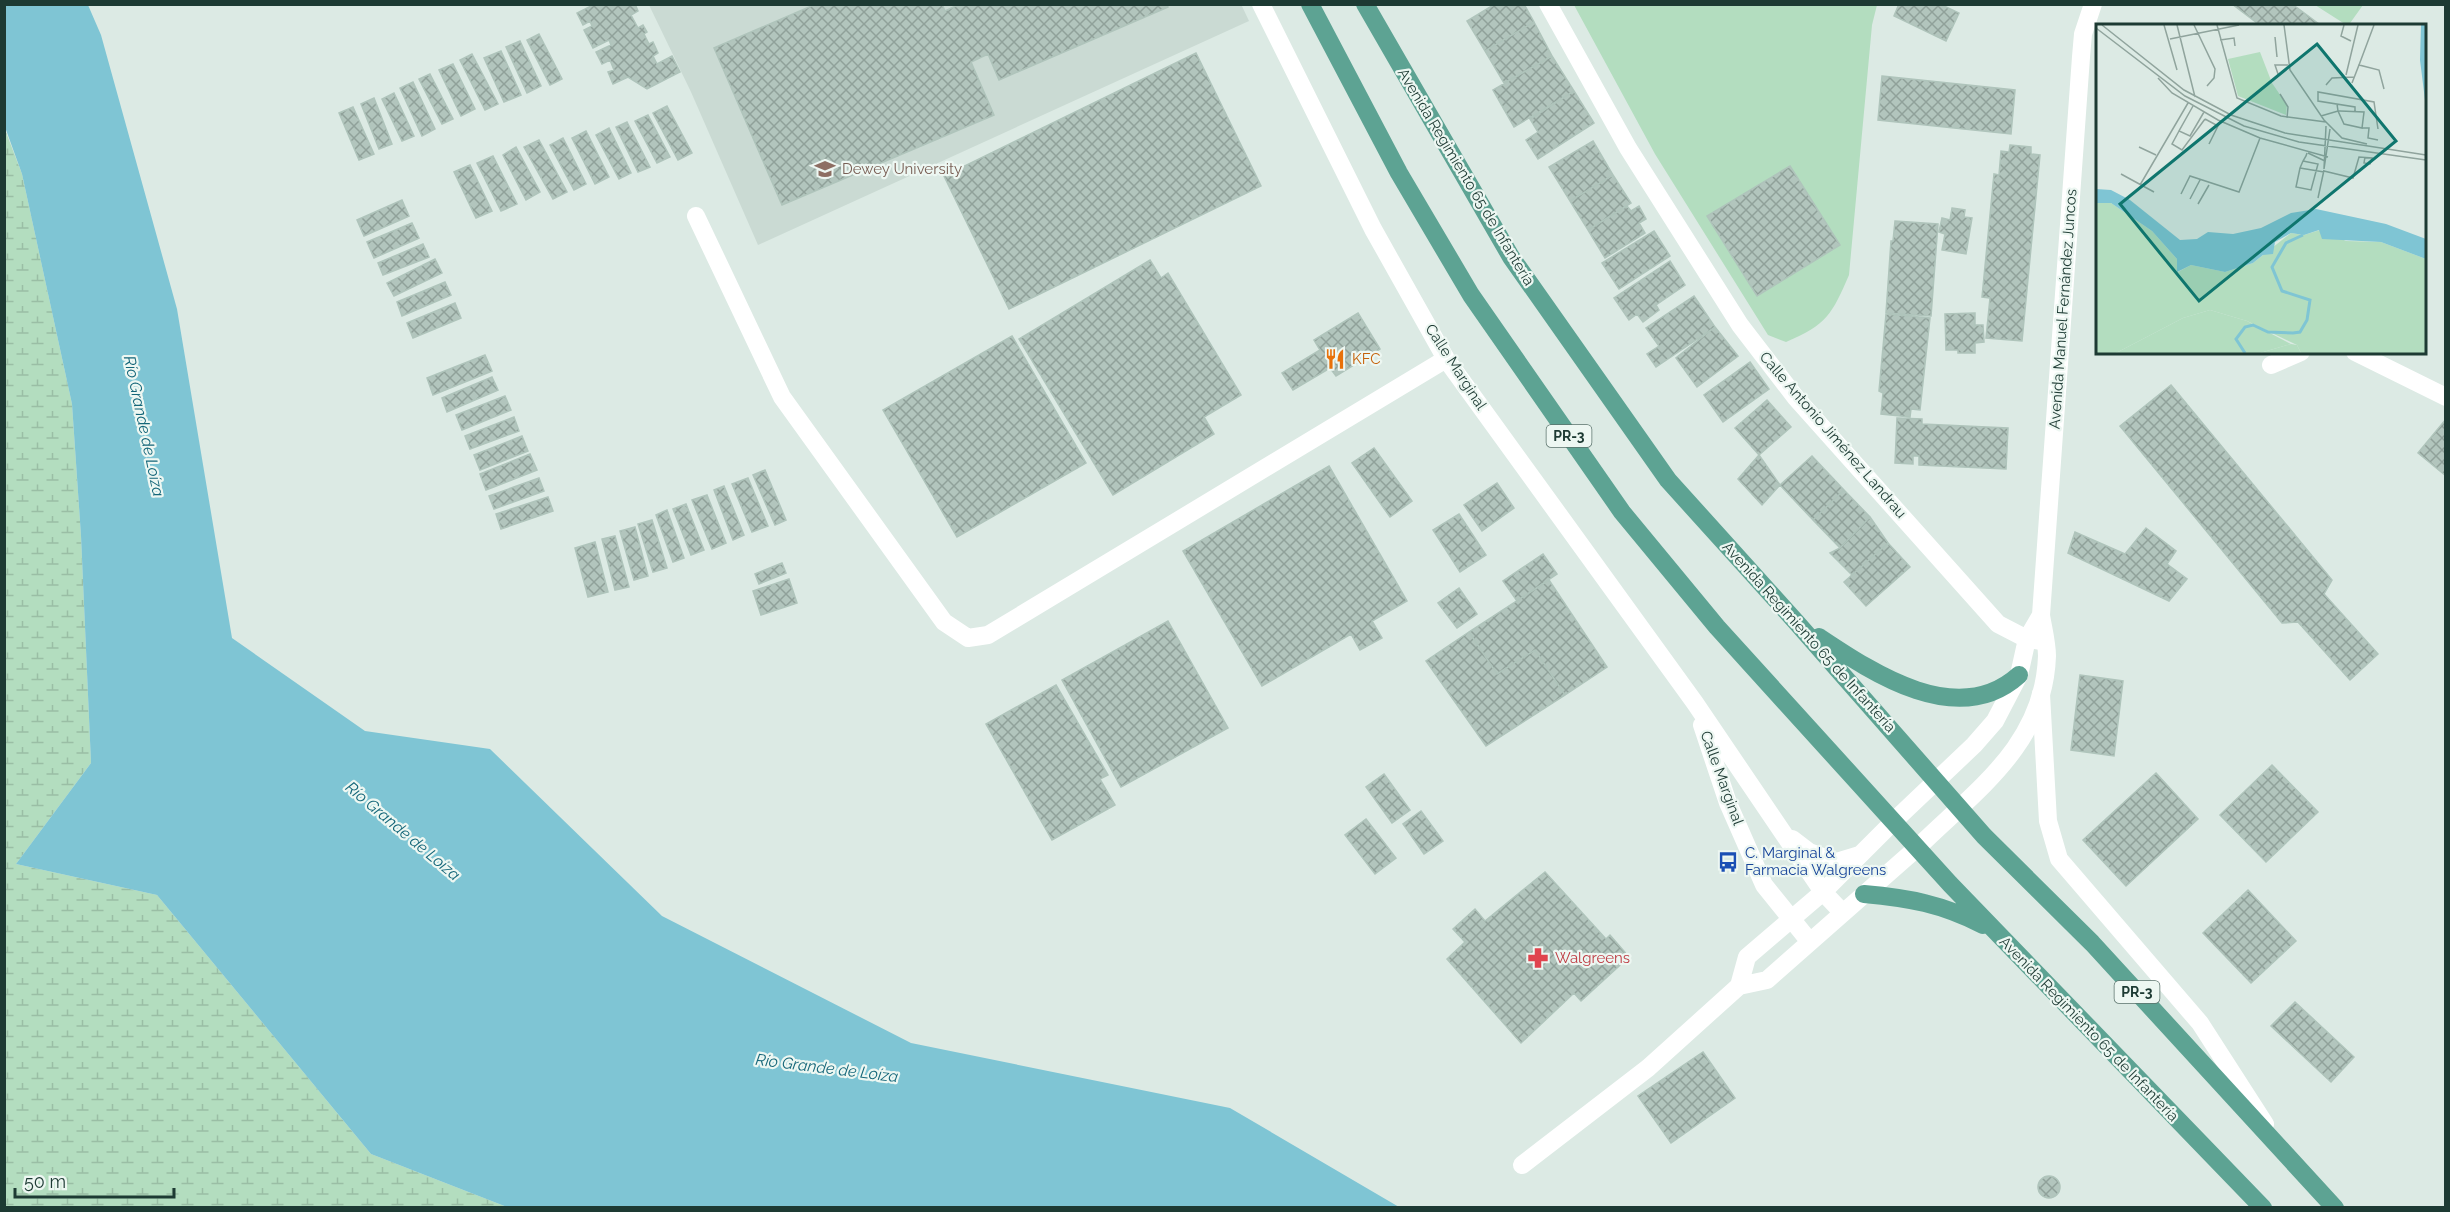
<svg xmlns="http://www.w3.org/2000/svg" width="2450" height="1212" viewBox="0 0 2450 1212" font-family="Raleway,sans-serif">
<defs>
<pattern id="wetland-marsh" width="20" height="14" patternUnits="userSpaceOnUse" patternTransform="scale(1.5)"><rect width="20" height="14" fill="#b3ddbf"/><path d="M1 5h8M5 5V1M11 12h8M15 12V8" fill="none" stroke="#9abea5"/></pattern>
<pattern id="building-cross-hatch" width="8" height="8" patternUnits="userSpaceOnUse" patternTransform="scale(1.5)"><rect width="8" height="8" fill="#b2c5bd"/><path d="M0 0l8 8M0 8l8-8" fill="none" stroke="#90a19a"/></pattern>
</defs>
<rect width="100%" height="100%" fill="#dceae4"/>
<path fill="#cadad3" d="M1241,4L1249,21L758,245L691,92L649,5Z"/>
<path fill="#b3ddbf" d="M1574,5H1877L1872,25L1849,275C1832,314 1827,325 1786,342L1768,335L1655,154Z
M2315,5H2363L2348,26Z"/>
<path fill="url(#wetland-marsh)" d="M4,127L22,174L72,404L81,536L91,763L16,864L157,895L371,1154L507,1207H5Z"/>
<path fill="#7fc5d4" d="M5,4L88,5L101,35L177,309L232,638L365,731L490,749L662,916L911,1043L1230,1108L1399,1207H507L371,1154L157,895L16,864L91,763L81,536L72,404L22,174L5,127Z"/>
<path fill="url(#building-cross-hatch)" stroke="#afc4bb" stroke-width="1.5" d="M595,4H635L638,11L631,15L638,28L643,25L647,32L644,34L649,44L653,42L658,53L653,56L657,64L672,56L680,72L647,89L628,77L613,84L608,72L614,70L610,60L602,64L596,52L611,45L609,40L593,48L584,30L592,26L590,21L583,25L577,13Z
M816,4H942L945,11L960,4H1167L1168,7L999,80L988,54L971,62L994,115L782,205L714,48Z
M1495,4H1524L1534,22L1485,51L1467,21Z
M1899,4H1940L1959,13L1946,41L1894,16Z
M2232,4H2292L2319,24L2261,26Z
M1534,22L1552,56L1504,83L1485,51Z
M539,34L562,79L550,85L527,40Z
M520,41L541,86L527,93L506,47Z
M501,51L521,95L504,102L484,58Z
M1196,53L1261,186L1009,309L944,176Z
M472,54L498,104L485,110L460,60Z
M1552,56L1574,91L1514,127L1493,90Z
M453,64L475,109L461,116L439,70Z
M430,74L453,119L442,124L419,79Z
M1882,76L2015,90L2011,134L1878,120Z
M413,82L435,129L422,136L400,88Z
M1574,91L1594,123L1538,159L1526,140L1538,132L1530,119Z
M394,93L414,136L402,141L382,99Z
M374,98L392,144L379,149L361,104Z
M667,106L692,153L678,160L653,113Z
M353,107L374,154L359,160L339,113Z
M648,115L670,157L657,163L635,121Z
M627,122L650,167L638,172L616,127Z
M609,128L631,173L619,179L596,135Z
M586,131L609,177L595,184L572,138Z
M563,138L586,184L574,190L550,145Z
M539,140L567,192L553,199L524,147Z
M1593,141L1613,175L1570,201L1549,167Z
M2010,145L2031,147V154L2040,155L2022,341L1986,338L1990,298L1982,297L1994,174L1999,175L2001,151L2009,152Z
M516,147L540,192L526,200L503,155Z
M493,156L517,204L501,211L477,163Z
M470,165L492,211L476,218L454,172Z
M1790,166L1840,245L1757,296L1707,216Z
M1613,175L1631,203L1588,230L1570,201Z
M402,200L409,216L364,236L357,220Z
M1627,206L1631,211L1639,206L1646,219L1639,223L1645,233L1605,258L1588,230Z
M1952,208L1965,210L1964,217L1972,218L1966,254L1942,250L1945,234L1939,232L1942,218L1950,220Z
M1895,221L1938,224L1931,316L1886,313L1891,241H1893Z
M412,223L419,238L374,258L367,242Z
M1654,231L1670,256L1619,289L1602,263Z
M423,244L429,257L383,275L378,263Z
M435,259L442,273L394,296L387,283Z
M1150,260L1161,278L1168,273L1241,395L1204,417L1214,434L1113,495L1019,339Z
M1670,261L1685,285L1656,305L1659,310L1643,322L1637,314L1629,320L1614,298Z
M445,282L451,295L402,316L397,302Z
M1694,296L1715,327L1656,367L1647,354L1659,346L1646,328Z
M455,303L461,318L413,338L407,323Z
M1358,313L1380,349L1336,376L1330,368L1293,390L1282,373L1320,350L1314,340Z
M1975,313V325H1983L1984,342L1975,343V353H1958V350H1946L1945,314Z
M1886,314L1930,318L1920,410L1911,409L1910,417L1881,414L1883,393L1879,391Z
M1715,327L1738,356L1697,387L1676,358Z
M1012,336L1086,463L957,537L883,410Z
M485,355L492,371L433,395L427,378Z
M1750,362L1769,389L1723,422L1704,395Z
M492,377L498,390L447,412L442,398Z
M2171,385L2332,580L2324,594L2378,654L2350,680L2298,622L2282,623L2120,426Z
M505,396L511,410L462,430L456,415Z
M1767,400L1791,427L1759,455L1735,428Z
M514,417L519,431L470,449L465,436Z
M1897,418L1922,419V424L2008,428L2006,469L1919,465V456H1913V464L1895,463Z
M2446,419V476L2418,453Z
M522,436L528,451L480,470L474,455Z
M1374,448L1412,501L1390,517L1352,463Z
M530,454L537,470L486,490L480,474Z
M1759,455L1780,485L1762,505L1738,479Z
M1812,456L1844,490L1813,520L1780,485Z
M1329,466L1407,601L1372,621L1382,638L1360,650L1351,634L1262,686L1183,551Z
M765,470L786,520L775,525L753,475Z
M539,478L544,491L494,509L489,496Z
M748,478L768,526L752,532L732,484Z
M1497,483L1514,508L1482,531L1464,505Z
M724,486L744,535L733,540L714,490Z
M1844,490L1870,517L1840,548L1813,520Z
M707,495L726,543L712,549L692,500Z
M548,497L553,511L501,529L496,514Z
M686,504L704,550L691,555L673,509Z
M667,510L684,558L673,562L656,515Z
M1459,514L1486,555L1460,572L1433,530Z
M1870,517L1888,543L1852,575L1830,553L1840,548Z
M652,520L667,568L653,572L638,524Z
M635,527L648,576L634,580L620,531Z
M2146,528L2176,551L2167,564L2187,579L2169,601L2068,553L2075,532L2125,554Z
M615,536L629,587L615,590L602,539Z
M595,542L608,592L588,597L575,548Z
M1888,543L1910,567L1866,606L1844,582Z
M1543,554L1557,574L1517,601L1503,581Z
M782,563L786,573L759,584L755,574Z
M789,579L797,603L761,615L753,591Z
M1549,580L1607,667L1565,695L1535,650L1497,674L1469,632Z
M1459,588L1477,614L1457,628L1438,603Z
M1168,621L1228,728L1121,787L1062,680Z
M1469,632L1497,674L1535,650L1565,695L1486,746L1426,661Z
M2080,675L2123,681L2114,756L2071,750Z
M1056,685L1108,775L1100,779L1115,805L1052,840L986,724Z
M2272,765L2318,812L2266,862L2220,815Z
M2156,773L2198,819L2126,886L2083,840Z
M1384,774L1410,810L1392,823L1366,787Z
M1421,811L1443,841L1424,854L1403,824Z
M1366,819L1396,858L1375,874L1345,835Z
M1545,872L1606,939L1610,935L1629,957L1581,1001L1574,993L1521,1043L1447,959L1465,942L1453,929L1475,909L1485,921Z
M2248,890L2296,941L2251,983L2203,933Z
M2295,1002L2354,1057L2331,1082L2271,1026Z
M1703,1052L1735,1098L1671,1143L1638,1096Z
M2038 1187a11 11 0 1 1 22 0a11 11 0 1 1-22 0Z"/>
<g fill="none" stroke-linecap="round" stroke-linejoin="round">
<path stroke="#fff" stroke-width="18" d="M1261,4L1373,229L1446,359L1695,703L1823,892L1843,913
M1548,4L1628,148L1740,325L1796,398L1998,624L2027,639L2042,641
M696,216L782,397L944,622L968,638L988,635L1446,359
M2355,352L2446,397
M2271,365L2301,352
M2041,694L2048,821L2059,859L2200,1023L2265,1124
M1702,725L1728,803L1764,885L1810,942
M1894,821L1823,892L1747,957L1739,986L1767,980L1918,847
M1792,839L1809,852L1836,862L1859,855
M1522,1165L1648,1068L1739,986"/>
<path stroke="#fff" stroke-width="18" d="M1894,821L1974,745L1995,721L2019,675L2027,639L2041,615
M1918,847C1976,790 2044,745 2047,656C2047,643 2043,628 2041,615L2081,57L2083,34L2093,4"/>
<path stroke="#5da393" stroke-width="18" d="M1310,4L1399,173L1471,295L1622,512L1717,627L1950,884L2263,1208
M1365,4L1511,257L1668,480L1797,623L1984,836L2092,943L2335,1208
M1819,637C1873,673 1958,730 2019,675
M1864,894C1909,898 1942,904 1983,925"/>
</g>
<defs>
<g id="university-bare" transform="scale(1.62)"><path d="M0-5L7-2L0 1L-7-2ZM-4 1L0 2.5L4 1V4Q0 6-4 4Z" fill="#8d6e63" stroke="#edf7f2" stroke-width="2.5" paint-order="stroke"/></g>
<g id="restaurant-bare" transform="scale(1.62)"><path d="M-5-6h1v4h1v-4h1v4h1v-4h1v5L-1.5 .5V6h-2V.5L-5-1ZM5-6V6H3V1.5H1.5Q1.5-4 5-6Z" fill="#e8710a" stroke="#edf7f2" stroke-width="2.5" paint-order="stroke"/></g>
<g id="bus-bare" transform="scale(1.62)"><path d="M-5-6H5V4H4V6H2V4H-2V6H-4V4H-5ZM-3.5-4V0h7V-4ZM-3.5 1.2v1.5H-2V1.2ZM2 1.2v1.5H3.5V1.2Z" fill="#1a4fb4" stroke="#edf7f2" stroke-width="2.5" paint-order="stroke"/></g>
<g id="pharmacy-bare" transform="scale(1.62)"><path d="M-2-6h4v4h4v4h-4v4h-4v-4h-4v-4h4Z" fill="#e0444e" stroke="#edf7f2" stroke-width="2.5" paint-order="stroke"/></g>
</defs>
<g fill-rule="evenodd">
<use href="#university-bare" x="825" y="169"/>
<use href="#restaurant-bare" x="1335" y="359"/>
<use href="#bus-bare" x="1728" y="862"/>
<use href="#pharmacy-bare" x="1538" y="958"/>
</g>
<g text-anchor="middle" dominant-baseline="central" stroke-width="4.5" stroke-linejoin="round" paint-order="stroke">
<g fill="#edf7f2" stroke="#5b736c" stroke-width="1.5">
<rect x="1546.5" y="425" width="45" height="22" rx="4.5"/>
<rect x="2114.5" y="981" width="45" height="22" rx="4.5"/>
</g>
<g font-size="14" font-weight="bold" fill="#1d3a33">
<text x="1569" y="436">PR-3</text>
<text x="2137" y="992">PR-3</text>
</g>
<g font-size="15" fill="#785e54" stroke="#edf7f2" text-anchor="start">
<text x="842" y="169">Dewey University</text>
</g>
<g font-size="15" fill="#1d3a33" stroke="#edf7f2">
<text transform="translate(1466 177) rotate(59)">Avenida Regimiento 65 de Infantería</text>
<text transform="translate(2063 309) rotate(-86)">Avenida Manuel Fernández Juncos</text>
<text transform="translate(1456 367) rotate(57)">Calle Marginal</text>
<text transform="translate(1833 435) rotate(49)">Calle Antonio Jiménez Landrau</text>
<text transform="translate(1809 637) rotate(48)">Avenida Regimiento 65 de Infantería</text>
<text transform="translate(1722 778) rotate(70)">Calle Marginal</text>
<text transform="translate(2089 1029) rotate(46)">Avenida Regimiento 65 de Infantería</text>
</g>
<g font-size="15" fill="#c56008" stroke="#edf7f2" text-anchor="start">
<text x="1352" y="359">KFC</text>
</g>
<g font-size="15" fill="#164399" stroke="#edf7f2" text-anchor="start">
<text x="1745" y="853">C. Marginal &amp;<tspan x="1745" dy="17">Farmacia Walgreens</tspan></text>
</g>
<g font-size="15" fill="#be3a42" stroke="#edf7f2" text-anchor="start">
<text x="1555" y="958">Walgreens</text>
</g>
<g font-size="16" font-style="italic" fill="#146679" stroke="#edf7f2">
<text transform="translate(144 426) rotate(78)">Río Grande de Loíza</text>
<text transform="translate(403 831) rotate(40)">Río Grande de Loíza</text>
<text transform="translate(827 1068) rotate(7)">Río Grande de Loíza</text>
</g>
</g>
<g transform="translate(2096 24)">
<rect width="330" height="330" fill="#dceae4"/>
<path d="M164,28L176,59L191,81L190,91L142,72L132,35ZM114,286L151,297L195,320L164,329H20L87,294Z" fill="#b3ddbf"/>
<path d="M195,320L201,321L205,329H164Z" fill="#b3ddbf"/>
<path d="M0,179H15L56,207L81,235L82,248L95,241L129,248L157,239L195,209L208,211L224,206L250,217L285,218L330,235V329H205L201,321L151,297L114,286L87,294L20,329H0Z" fill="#b3ddbf"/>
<path d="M325,1H330V84L324,36ZM0,165L15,166L34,176L84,216L101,215L112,208L137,210L165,204L195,189L220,185L290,200L330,215V235L285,218L226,215L223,206L208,211L195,209L179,218L177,230L167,231L157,239L129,248L95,241L81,248V235L56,207L15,179H0Z" fill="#7fc5d4"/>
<path fill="none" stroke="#7fc5d4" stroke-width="3" d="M149,329L140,315L149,303L157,301L172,308L197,309L204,308L211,296L214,276L186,267L176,243L190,219L207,211"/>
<path fill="none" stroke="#90a49d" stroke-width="1.5" d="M6,1L88,66L135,91L189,109L330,131M68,1L81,46M81,1L99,73M98,1L119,45L118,54L111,62M121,1L141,74L185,92L230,98M188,1L194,46L228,96L246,114L271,120M248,1L245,12L255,17M0,4L89,72L148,102L203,118L330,136M179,13L181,33M74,15L143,1M124,16L138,14L139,22M263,41L278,1M182,50L179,41H192M250,51L262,1M62,54L76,69L122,96L164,114L232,133M256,59L263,41L283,46L288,65M230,61L236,54L258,53M184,70L192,83L191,94M97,82L83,107L94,112L108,88M259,88V83L222,77V68L278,78L282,105M225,92L242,87H244L268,88L266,104L248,100L242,87L241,80M109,95L122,102L125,97M230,102L228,145L234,105M266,104H273L272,114L282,116M83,107L76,120L86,126L109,95M113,120L122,102M43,123L60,131M212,129L229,137M207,137L222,140L215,166L200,163L204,144L207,137L210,132L211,129M204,144L228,148M228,147L257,154L263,133L276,134L274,140L268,139L269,133M25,150L58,168M44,161L92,79M85,170L94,152L143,168L164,114M222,174L228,146M94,175L104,156M102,180L113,161"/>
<path fill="#0f766e" fill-opacity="0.15" stroke="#0f766e" stroke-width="3" d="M221,20L300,117L103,277L24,180Z"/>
<rect width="330" height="330" fill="none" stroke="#1d3a33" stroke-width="3"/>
</g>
<rect width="2450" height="1212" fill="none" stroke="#1d3a33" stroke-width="12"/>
<path d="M15 1188v9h159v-9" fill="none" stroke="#1d3a33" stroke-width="3"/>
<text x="24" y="1188" font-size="18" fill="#1d3a33" stroke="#edf7f2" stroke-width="4.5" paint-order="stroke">50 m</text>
</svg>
